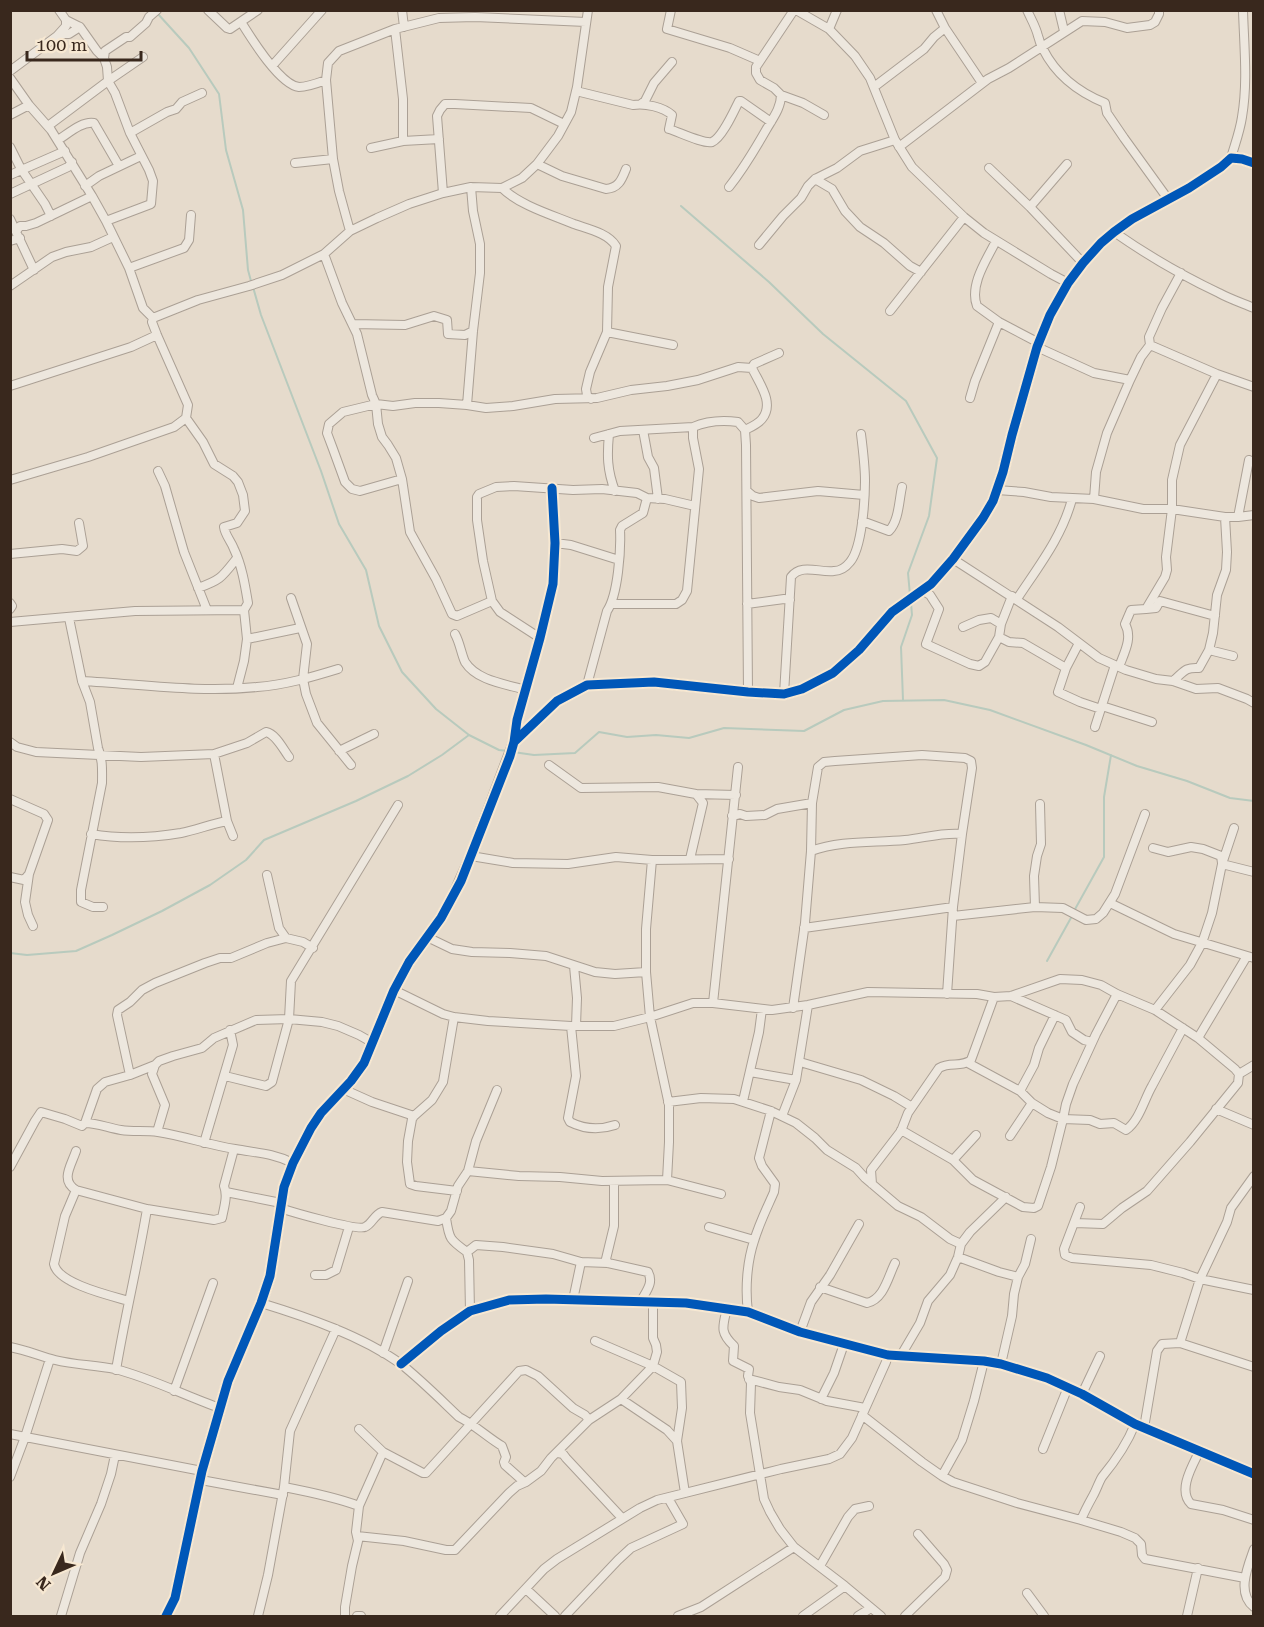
<svg xmlns="http://www.w3.org/2000/svg" width="1264" height="1627" viewBox="0 0 1264 1627" font-family="'Roboto Serif',serif">
<rect width="100%" height="100%" fill="#e6dbcc"/>
<g fill="none" stroke-linecap="round" stroke-linejoin="round">
<path stroke="#b8cabd" stroke-width="2" d="M158,14L189,48L219,94L226,150L243,210L248,270L251,281
M681,206L769,282L823,334L906,401L937,458L929,516L908,573L910,595
M253,287L261,315L321,471L339,524L366,570L379,626L402,672L436,709L469,735L499,750L508,751
M903,700L901,647L912,615L911,603
M513,752L534,755L575,753L599,732L627,737L656,735L689,738L724,728L804,731L844,710L883,701L944,700L990,710L1086,745L1137,766L1187,781L1230,798L1254,801
M1074,911L1104,857V797L1111,755
M10,953L27,955L76,951L112,935L162,911L210,885L246,860L264,840L356,801L408,776L442,755L469,735
M1047,961L1072,916"/>
<g stroke="#aba095" stroke-width="10">
<path id="minor" d="M59,10L66,20L80,27L97,51L104,58L107,67L108,81L115,93L130,133L149,170L153,181L151,204L106,221
M208,10L227,28L230,29L258,10
M402,10L404,27
M671,10L667,29L730,48L760,61
M794,10L756,67V73L760,80L774,88L781,95L803,103L824,115
M796,10L829,29L855,56L870,78L895,140L912,167L964,217L984,233L1051,274L1068,283
M936,10L945,28L982,83
M1027,10C1031,19 1036,27 1038,36C1040,41 1040,45 1043,49C1056,75 1078,92 1105,103L1107,113L1124,138L1168,199
M1059,10L1064,31
M241,22C251,38 280,85 299,87C308,87 318,83 326,80
M395,29L403,99V141
M829,29L837,10
M57,36L61,34H69L80,27
M104,58L105,51L126,37H130L146,23L149,17L157,10
M272,66L322,10
M10,71L57,36L66,26V20
M10,78L29,105
M874,87L924,49L934,37L945,28
M576,91L633,105C645,103 663,107 672,115L669,129C679,132 703,144 712,142C722,138 734,111 739,101H741L771,122
M641,104L645,101L654,83L672,62
M10,115L29,105L51,130L92,196L106,221L129,268L143,308L153,318
M48,126L108,81L143,57
M130,133L167,112L176,109L182,102L202,93
M58,140C69,133 82,121 94,123L119,166
M10,147L21,169L45,204L51,216
M899,147L988,79L1009,68L1082,21L1105,22L1127,28L1150,25L1155,22L1159,14V10
M371,148L403,141L439,139
M1231,158C1235,144 1240,131 1242,117C1248,82 1244,46 1243,10
M295,163L333,159
M537,164L562,176L606,189C619,188 622,179 626,169
M989,168L1030,207L1083,263
M10,175L65,151
M815,179L832,189L845,211L860,227L884,243L910,266L921,272
M85,186L99,176L141,156
M729,187C744,168 754,151 766,130C773,118 781,108 781,95
M502,188C519,205 552,215 574,224C588,229 608,233 616,246L608,287L607,332L590,372L586,389L587,395L591,399
M443,193L437,116L440,110L445,104H455L531,108L564,124
M10,194L68,167L72,162
M1030,207L1067,164
M10,219L34,270
M17,230L20,226H26L36,223L92,196
M350,231L339,191L333,159L326,80L328,63L339,51L395,29L439,18L475,17L586,22
M1114,232C1147,255 1183,276 1219,293C1230,299 1242,303 1254,308
M10,241L20,238
M996,241C987,259 969,285 977,306L999,322L1039,343
M759,245L783,216L801,198L808,186L815,179L837,168L860,151L895,140
M324,254L342,303L357,334L372,395L376,404L378,424L382,437L388,445L396,458L402,479L410,532L436,579L452,614L457,616L492,601
M129,268L184,248L189,240L191,215
M10,286L52,257L66,252L91,247L113,237
M890,311L964,217
M353,324L405,325L434,316L447,320L448,334L465,335L473,331
M607,332L673,345
M1150,345L1217,374L1254,387
M1037,347L1094,373L1130,380
M10,386L131,347L157,335
M970,398L975,381L999,322
M467,405L473,331L480,273V244L473,211L471,187
M186,418L203,442L214,464L233,476L238,482L243,495L245,511L237,523L224,527C225,535 231,541 234,549C242,566 245,585 248,603L244,610
M643,430L648,457L654,468L658,499
M745,430C751,427 758,424 762,419C775,403 759,383 752,368
M609,434C607,455 607,470 615,491
M594,438L620,431L693,427C707,421 723,420 738,422L745,430L746,445L748,692
M158,471L165,486L184,552L207,610
M402,479L360,491L352,489L345,482L333,449L327,433L329,424L343,412L376,404L393,406L415,403H439L467,405L486,408L513,406L555,399L597,398L631,390L667,386L698,380L738,367L752,368L754,364L779,353
M10,480L88,457L174,427L186,418L188,405L157,335L152,322L153,318L198,300L249,286L282,275L324,254L350,231L377,218L409,204L443,193L471,187L502,188L522,178L537,164L558,136L571,112L577,87L588,10
M997,490L1024,492L1051,497L1094,499L1143,509H1172L1225,517H1238L1254,515
M747,491L753,496L759,498L818,491L864,495
M1094,499L1096,472L1107,433L1130,380L1141,357L1150,345L1149,337L1162,308L1181,273
M1238,517L1249,460
M862,521L889,531C899,521 899,500 902,487
M555,543L571,545L619,560
M10,554L62,549L77,551L83,546L79,523
M953,559L1058,627L1099,658L1126,670L1156,679L1173,681L1196,689L1218,688L1247,699L1254,703
M198,588C221,580 222,577 237,558
M922,590L930,595L939,609L926,644L970,664L979,666L985,662L999,637
M291,598L307,644L303,679L306,694L317,723L351,765
M1017,599C1038,567 1062,537 1072,499
M10,603L12,606L10,609
M612,604H676L682,600L687,591L699,469L693,438V427
M747,604L784,599L790,600
M1146,609L1156,608L1160,601L1215,616
M69,618L82,681L90,702L98,748C103,760 102,771 102,783L81,890V902L93,907H103
M10,622L135,611L244,610L247,639L244,661L237,688
M1001,624L1012,596
M963,627L979,620L991,618L1001,624L999,637L1009,642L1023,643L1066,668
M455,634C460,643 461,653 465,662C477,681 506,684 526,690
M540,638L500,612L492,601L483,561L477,520V497L479,494L496,487L514,486L573,490L602,489L637,493L647,498L665,499L695,506
M247,639L300,628
M1079,643L1066,668L1058,692L1080,702L1101,709
M1209,650L1213,633L1217,595L1226,570L1227,552L1225,517
M1119,667C1124,653 1133,638 1125,624L1131,610L1146,609L1165,577L1167,570L1166,557L1172,509V480L1180,445L1217,374
M82,681C140,684 199,693 257,687C285,685 312,677 338,669
M1173,681C1184,672 1184,667 1199,668L1209,650L1233,656
M587,685L607,611C618,595 621,550 620,530L622,526L643,513L647,498
M784,694L791,577C801,563 820,573 834,571C840,571 846,567 850,562C862,548 865,500 865,481C865,466 863,450 861,434
M1102,706L1152,722
M1095,727L1115,665
M10,742L17,747L36,752L141,757L214,754L247,743L266,732C276,734 283,749 289,757
M514,742C520,689 543,638 552,585C558,553 554,520 552,488
M339,751L374,734
M214,754L227,821L233,836
M549,765L581,788L658,787L696,794L703,803L690,859
M696,794L736,795
M10,799L44,814L48,820L29,874L25,902L28,915L33,926
M732,816L740,814L746,816L765,815L777,809L812,803
M91,834C120,839 151,838 181,833C196,830 211,824 227,821
M1153,848L1168,852L1191,847L1203,849L1221,856L1222,863
M811,851C841,840 874,843 905,840C924,838 943,832 962,834
M471,856L513,863L568,864L616,857L652,860L729,859
M652,860L646,929V972L650,1017L669,1105V1142L667,1180
M1222,864L1254,872
M267,875L279,928L286,938
M10,877L24,880L29,874
M1110,903L1174,934L1254,958
M1035,907L1034,876L1037,856L1041,844L1040,804
M953,916L1035,907L1063,908L1086,920L1096,919L1103,913L1115,894L1145,814
M804,928L953,907
M427,937L452,949L472,952L510,953L546,956L595,972L615,974L646,972
M574,966L577,998L576,1026
M394,990L443,1014L454,1017L488,1021L571,1026H614L650,1017L693,1003H713L772,1010L808,1005L868,992L977,994L994,997L1011,996L1060,979L1082,980L1101,985L1117,994L1155,1010L1198,1038L1235,1069L1239,1074
M1011,996L1066,1020L1072,1032L1084,1040L1092,1042
M713,1003L738,767
M793,1008L805,923L811,851L812,803L818,767L824,762L835,761L922,755L965,758L971,761L972,768L962,834L953,907L947,994
M1155,1010L1190,965L1202,943L1212,913L1222,864L1234,828
M454,1017L443,1082L432,1100L414,1116L412,1119L408,1141L407,1162L410,1184L416,1186L457,1191
M571,1026L576,1076L568,1118L570,1122C584,1129 600,1130 615,1125
M1198,1038L1247,956
M800,1062L861,1080L894,1096L912,1107
M968,1063L1020,1091L1032,1103L1048,1113L1063,1119L1090,1120L1100,1124L1114,1123L1126,1130C1139,1121 1144,1100 1152,1086C1162,1067 1173,1047 1183,1028
M155,1065L152,1074L165,1105L157,1132
M750,1072L796,1080
M130,1075L117,1015L118,1010L130,1002L142,990L155,983L205,963L220,958H231L267,943L286,938L303,942L313,948
M225,1076L266,1086L272,1082L289,1019L291,981L398,805
M343,1089L372,1102L414,1116
M1020,1091L1034,1065L1039,1048L1055,1015
M743,1101L759,1032L762,1009
M668,1102L701,1098L734,1099L771,1111L796,1123L815,1138L827,1150L856,1168L865,1178L898,1206L921,1217L950,1239L961,1244
M1216,1109L1254,1125
M782,1116L796,1080L808,1005
M85,1123L97,1089L105,1082L130,1075L155,1065L159,1061L173,1056L202,1048L214,1038L256,1020L289,1019L322,1022L338,1026L359,1035L373,1043
M901,1130L953,1160L973,1180L1023,1207L1034,1208L1038,1206L1051,1167L1063,1119L1066,1104L1073,1084L1096,1034L1117,994
M1010,1136L1032,1103
M204,1143L233,1045L230,1030
M76,1151C71,1166 60,1180 76,1190L147,1209L214,1220L222,1218C224,1207 228,1196 224,1186L234,1149
M953,1160L976,1135
M10,1167L35,1121L41,1112L65,1119L82,1126L85,1123C98,1123 108,1128 121,1130C133,1132 146,1130 158,1132C184,1136 209,1145 235,1149C257,1153 272,1153 293,1163
M468,1171L519,1176L560,1177L602,1181L667,1180L721,1194
M872,1184L871,1170L901,1131L908,1113L939,1068C950,1061 961,1068 971,1060L994,997
M76,1190L65,1216L54,1264C58,1284 112,1296 129,1301
M226,1192L281,1203
M1080,1207L1064,1249L1065,1255L1072,1258L1151,1265L1183,1273L1200,1279L1254,1290
M280,1208C292,1212 357,1231 365,1227C372,1224 374,1215 382,1212L438,1221L446,1218L451,1211L458,1186L468,1171L476,1141L497,1090
M446,1218C449,1239 450,1240 467,1252L469,1260L470,1311
M1075,1223L1103,1224L1122,1208L1147,1191L1190,1142L1238,1083L1239,1074L1254,1065
M709,1227L754,1240
M467,1252L476,1245L503,1247L553,1254L581,1262L608,1263L648,1272C654,1283 646,1291 641,1301
M958,1257L999,1272L1018,1277
M608,1263L606,1259L614,1226V1181
M315,1275H326L336,1270L349,1227
M820,1287L867,1303C884,1299 888,1277 895,1263
M573,1300L581,1262
M261,1303C307,1317 362,1336 401,1364C421,1380 440,1399 459,1417C475,1425 487,1437 502,1446L506,1457L504,1462L505,1465L523,1481L526,1482
M727,1308C723,1326 719,1332 734,1346L733,1361L749,1369L748,1376L751,1383L750,1413L764,1499L770,1512L780,1529L794,1547L845,1586L881,1616
M748,1312C745,1289 747,1262 754,1241C759,1224 767,1208 774,1192L775,1184L762,1166L759,1158L771,1111
M800,1332L811,1302L830,1275L859,1224
M595,1341L653,1366L681,1382L682,1408L677,1441L685,1493
M1180,1343L1200,1279L1227,1222L1231,1208L1254,1176
M10,1347C26,1350 40,1356 55,1360C75,1365 95,1365 115,1369C151,1378 185,1396 220,1408
M383,1353L408,1281
M900,1357L920,1323L928,1301L950,1275L958,1257L961,1244L970,1232L1006,1197
M401,1364L441,1331L470,1311L509,1300L546,1299L686,1303L748,1312L800,1332L888,1355L984,1361L1001,1364L1047,1378L1082,1394L1135,1424L1254,1474
M1001,1364L1012,1316L1014,1294L1018,1277L1025,1264L1031,1239
M116,1370C125,1316 138,1263 147,1209
M749,1379L779,1387L800,1390L827,1401L865,1408
M174,1391L213,1283
M1082,1394L1100,1356
M621,1399L667,1430L677,1441
M821,1399L834,1373L844,1344
M862,1415L922,1462L942,1476L953,1482L1017,1503L1081,1520L1121,1532L1135,1538L1141,1544L1142,1555L1145,1559L1245,1578
M1144,1428L1157,1351L1162,1344L1180,1343L1254,1367
M359,1429L383,1452L423,1473H426L519,1371L526,1370L538,1376L573,1408L585,1415L589,1420
M10,1434L202,1471
M1043,1449L1068,1387
M1200,1450C1193,1465 1177,1490 1191,1504L1223,1510L1254,1520
M558,1453L563,1454L566,1458L622,1518
M942,1476L962,1440L974,1401L984,1361
M10,1477L25,1437L50,1359
M201,1480L283,1495
M284,1487C310,1492 335,1497 359,1506
M1081,1520C1085,1510 1089,1503 1094,1494C1097,1488 1099,1482 1102,1477C1116,1460 1127,1444 1135,1424
M357,1536L404,1541L446,1550H455L509,1493L517,1486L526,1482L541,1471L551,1458L589,1420L621,1399L653,1366L657,1352L656,1345L653,1338V1301
M1254,1549C1248,1566 1236,1593 1254,1607
M820,1566L848,1517L855,1509L869,1506
M526,1589L555,1616
M1027,1593L1044,1616
M61,1616L80,1553L101,1504L111,1474L115,1455
M258,1616L268,1575L284,1487L290,1431L336,1329
M345,1616V1607L352,1566L358,1541L356,1532L359,1506L383,1452
M357,1616H361
M500,1616L544,1569L557,1559L640,1508L657,1500L781,1469L829,1459L840,1454L852,1438L886,1362L888,1355
M565,1616L618,1560L631,1548L683,1524L668,1498
M678,1616L701,1607L794,1547
M803,1616L845,1586
M858,1616L871,1608
M905,1616L945,1577L947,1570L944,1564L918,1534
M1187,1616L1198,1568"/>
</g>
<g stroke="#aba095" stroke-width="12">
<path id="tertiary" d="M166,1616L175,1598L202,1471L228,1381L261,1303L270,1276L284,1187L293,1163L311,1128L321,1113L351,1081L364,1063L394,990L409,962L441,918L454,894L471,856L514,742L557,701L587,685L654,682L748,692L784,694L802,689L833,673L859,650L892,612L931,584L953,559L983,518L993,501L1003,472L1012,435L1037,347L1050,315L1068,283L1083,263L1101,243L1114,232L1132,219L1189,188L1221,167L1231,158L1242,159L1254,163"/>
</g>
<use href="#minor" stroke="#ede7de" stroke-width="8"/>
<use href="#tertiary" stroke="#ede7de" stroke-width="10"/>
<g stroke="#f7e8d2" stroke-width="13">
<path id="cycleway" d="M514,742L557,701L587,685L654,682L748,692L784,694L802,689L833,673L859,650L892,612L931,584L953,559L983,518L993,501L1003,472L1012,435L1037,347L1050,315L1068,283L1083,263L1101,243L1114,232L1132,219L1189,188L1221,167L1231,158L1242,159L1254,163
M401,1364L441,1331L470,1311L509,1300L546,1299L686,1303L748,1312L800,1332L888,1355L984,1361L1001,1364L1047,1378L1082,1394L1135,1424L1254,1474
M166,1616L175,1598L202,1471L228,1381L261,1303L270,1276L284,1187L293,1163L311,1128L321,1113L351,1081L364,1063L394,990L409,962L441,918L461,881L510,756L514,742L517,720L540,638L553,584L555,543L552,488"/>
</g>
<use href="#cycleway" stroke="#0057b8" stroke-width="9"/>
</g>
<rect width="1264" height="1627" fill="none" stroke="#39281d" stroke-width="24"/>
<g transform="translate(54 1573) rotate(226)" stroke="#f7e8d2" stroke-width="4.5" paint-order="stroke">
<path d="M0-4.5L10 22L0 15L-10 22Z" fill="#39281d"/>
<text y="-9" font-size="16" font-weight="bold" text-anchor="middle" fill="#39281d">N</text>
</g>
<path d="M27 51v9h114v-9" fill="none" stroke="#39281d" stroke-width="3"/>
<text x="36" y="51" font-size="18" fill="#39281d" stroke="#f7e8d2" stroke-width="4.5" paint-order="stroke">100 m</text>
</svg>
